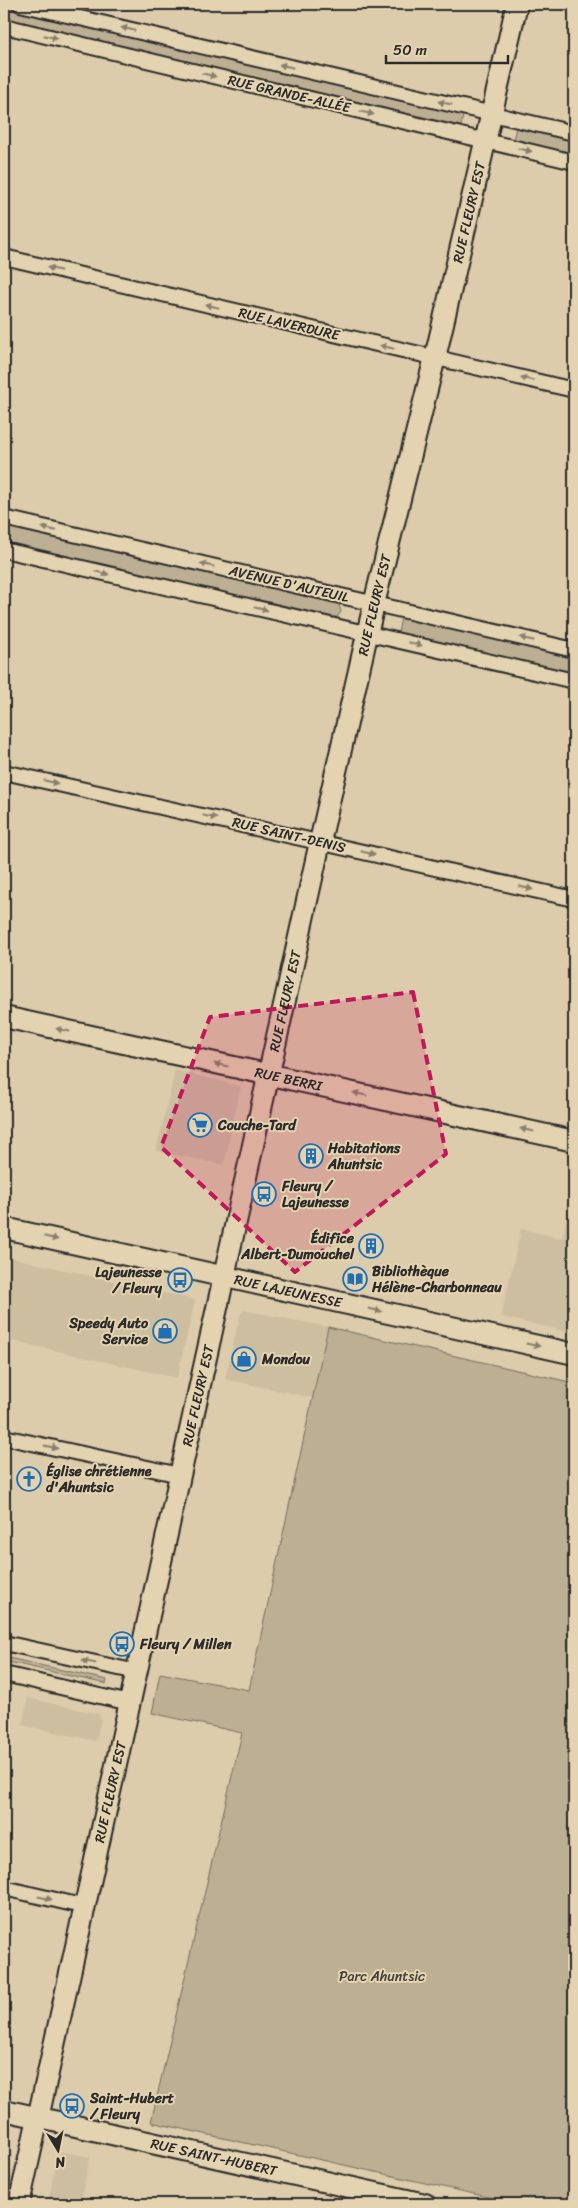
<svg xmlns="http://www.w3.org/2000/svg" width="578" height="2208" viewBox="0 0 578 2208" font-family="Sriracha,sans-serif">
<rect width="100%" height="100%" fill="#ddccab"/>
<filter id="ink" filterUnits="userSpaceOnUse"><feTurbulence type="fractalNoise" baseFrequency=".02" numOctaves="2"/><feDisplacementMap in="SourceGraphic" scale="10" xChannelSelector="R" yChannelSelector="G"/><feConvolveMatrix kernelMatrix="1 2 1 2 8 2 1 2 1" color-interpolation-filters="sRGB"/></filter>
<g filter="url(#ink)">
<path fill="#cdbea0" d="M175,1070L241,1086L224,1165L156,1151Z
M574,1185V1333L501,1317L521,1229L562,1238Z
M4,1256L195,1300L177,1378L4,1339Z
M244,1310L328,1327L313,1398L225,1379L240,1315Z
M28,1698L99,1714L101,1719L96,1741L22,1725Z
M58,2151L90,2157L80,2204H48Z"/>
<path fill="#bcaf93" stroke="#746d5f" d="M4,7L463,115L461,126L4,18Z
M516,127L574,140V154L513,140Z
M4,526L335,603L339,605L341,612L337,617L329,618L4,542Z
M401,618L574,658V674L398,633Z
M328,1327L574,1383V2204H519L151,2122L242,1733L152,1713L160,1673L249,1690Z
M4,1657L107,1680L106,1684L4,1661Z"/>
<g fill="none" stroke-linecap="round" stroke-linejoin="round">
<g stroke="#2b2b2b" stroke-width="18">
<path id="street" d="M20,4L574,133
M4,26L574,162
M4,257L574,390
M4,518L574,650
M4,550L574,681
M4,772L574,899
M4,1437L180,1475
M4,1643L137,1672
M4,1674L130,1703
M4,1888L86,1907"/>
</g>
<g stroke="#2b2b2b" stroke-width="24">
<g id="secondary">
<path id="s1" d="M4,1017L574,1141"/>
<path id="s2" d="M4,1228L574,1354"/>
<path id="s3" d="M4,2110L425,2204"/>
<path id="s4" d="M19,2204L320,842L374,604L438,345L517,4"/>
</g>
</g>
<use href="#street" stroke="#e4d3b0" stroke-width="14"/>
<use href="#secondary" stroke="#e4d3b0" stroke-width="20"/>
</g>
<defs><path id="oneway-solid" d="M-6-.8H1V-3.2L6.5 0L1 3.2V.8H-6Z" transform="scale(1.25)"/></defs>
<g fill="#887f6e">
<use href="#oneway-solid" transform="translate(128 29) rotate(-167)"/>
<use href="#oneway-solid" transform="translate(51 37) rotate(13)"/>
<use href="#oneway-solid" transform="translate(286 66) rotate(-167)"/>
<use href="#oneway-solid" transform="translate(209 75) rotate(13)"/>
<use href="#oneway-solid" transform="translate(445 103) rotate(-167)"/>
<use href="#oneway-solid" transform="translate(367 113) rotate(13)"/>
<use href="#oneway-solid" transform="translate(525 150) rotate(13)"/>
<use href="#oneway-solid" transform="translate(54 269) rotate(-167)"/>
<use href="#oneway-solid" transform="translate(212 306) rotate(-167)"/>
<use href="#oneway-solid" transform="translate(387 347) rotate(-167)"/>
<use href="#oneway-solid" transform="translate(527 379) rotate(-167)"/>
<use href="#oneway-solid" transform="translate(49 529) rotate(-167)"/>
<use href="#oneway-solid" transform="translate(207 565) rotate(-167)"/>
<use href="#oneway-solid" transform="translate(102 573) rotate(13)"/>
<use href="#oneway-solid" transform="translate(261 609) rotate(13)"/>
<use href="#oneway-solid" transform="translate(527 639) rotate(-167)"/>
<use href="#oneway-solid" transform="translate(415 644) rotate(13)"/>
<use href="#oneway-solid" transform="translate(51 782) rotate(13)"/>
<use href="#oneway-solid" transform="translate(210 817) rotate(13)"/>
<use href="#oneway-solid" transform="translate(368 853) rotate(13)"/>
<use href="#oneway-solid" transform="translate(526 888) rotate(13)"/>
<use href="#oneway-solid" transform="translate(63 1030) rotate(-168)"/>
<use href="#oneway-solid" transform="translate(221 1065) rotate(-168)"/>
<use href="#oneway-solid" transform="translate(360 1094) rotate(-167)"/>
<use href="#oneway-solid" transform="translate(527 1130) rotate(-168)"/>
<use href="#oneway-solid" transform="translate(51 1238) rotate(13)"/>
<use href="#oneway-solid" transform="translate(375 1310) rotate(12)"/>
<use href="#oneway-solid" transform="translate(533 1345) rotate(12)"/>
<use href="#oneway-solid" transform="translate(51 1447) rotate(12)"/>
<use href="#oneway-solid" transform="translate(89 1662) rotate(-168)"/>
<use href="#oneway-solid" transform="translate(45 1898) rotate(12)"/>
</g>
</g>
<path fill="#c2185b" fill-opacity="0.2" stroke="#c2185b" stroke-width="4" stroke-dasharray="10 6" stroke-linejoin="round" d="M413,992L446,1154L295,1272L161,1147L210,1017Z"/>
<defs>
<g id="supermarket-ring" transform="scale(1.25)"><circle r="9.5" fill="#e4d3b0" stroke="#1f6fb2" stroke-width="1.5"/><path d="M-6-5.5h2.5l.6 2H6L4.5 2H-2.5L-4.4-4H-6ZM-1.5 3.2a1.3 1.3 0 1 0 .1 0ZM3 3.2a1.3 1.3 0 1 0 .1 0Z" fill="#1f6fb2"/></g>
<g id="building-ring" transform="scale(1.25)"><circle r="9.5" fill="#e4d3b0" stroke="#1f6fb2" stroke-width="1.5"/><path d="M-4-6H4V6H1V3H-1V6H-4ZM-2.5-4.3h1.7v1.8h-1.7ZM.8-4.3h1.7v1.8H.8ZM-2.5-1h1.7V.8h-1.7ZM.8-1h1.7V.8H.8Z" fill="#1f6fb2"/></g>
<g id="bus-ring" transform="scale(1.25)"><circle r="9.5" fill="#e4d3b0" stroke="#1f6fb2" stroke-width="1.5"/><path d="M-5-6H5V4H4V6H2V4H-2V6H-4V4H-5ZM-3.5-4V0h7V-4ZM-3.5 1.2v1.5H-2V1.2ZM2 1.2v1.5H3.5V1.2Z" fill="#1f6fb2"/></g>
<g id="library-ring" transform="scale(1.25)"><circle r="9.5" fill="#e4d3b0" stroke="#1f6fb2" stroke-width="1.5"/><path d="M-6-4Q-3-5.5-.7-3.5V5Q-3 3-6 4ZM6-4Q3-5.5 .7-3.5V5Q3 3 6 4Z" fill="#1f6fb2"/></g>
<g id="shop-ring" transform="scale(1.25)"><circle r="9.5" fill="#e4d3b0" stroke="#1f6fb2" stroke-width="1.5"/><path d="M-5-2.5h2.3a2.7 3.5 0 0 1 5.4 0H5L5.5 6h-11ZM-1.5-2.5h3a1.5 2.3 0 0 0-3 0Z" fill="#1f6fb2"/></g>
<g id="church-ring" transform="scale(1.25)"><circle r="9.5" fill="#e4d3b0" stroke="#1f6fb2" stroke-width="1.5"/><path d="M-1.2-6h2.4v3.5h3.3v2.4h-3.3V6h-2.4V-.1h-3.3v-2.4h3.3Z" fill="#1f6fb2"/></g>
</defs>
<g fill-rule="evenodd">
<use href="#supermarket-ring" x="200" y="1125"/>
<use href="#building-ring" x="311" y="1156"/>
<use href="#bus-ring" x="264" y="1194"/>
<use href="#building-ring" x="371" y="1246"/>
<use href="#library-ring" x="355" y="1279"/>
<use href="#bus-ring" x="180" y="1280"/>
<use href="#shop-ring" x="165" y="1331"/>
<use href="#shop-ring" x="244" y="1359"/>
<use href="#church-ring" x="29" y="1479"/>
<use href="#bus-ring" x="122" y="1644"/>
<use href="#bus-ring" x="72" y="2106"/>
</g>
<g text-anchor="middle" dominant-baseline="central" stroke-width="4" stroke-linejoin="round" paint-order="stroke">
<g font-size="14" fill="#2b2b2b" stroke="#e4d3b0">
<text transform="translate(289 94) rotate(13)">RUE GRANDE-ALLÉE</text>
<text stroke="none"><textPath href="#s4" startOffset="2042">RUE FLEURY EST</textPath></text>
<text transform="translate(289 324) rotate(13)">RUE LAVERDURE</text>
<text transform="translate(289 584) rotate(13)">AVENUE D'AUTEUIL</text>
<text stroke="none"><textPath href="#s4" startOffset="1638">RUE FLEURY EST</textPath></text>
<text transform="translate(289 835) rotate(13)">RUE SAINT-DENIS</text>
<text stroke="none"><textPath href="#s4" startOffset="1232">RUE FLEURY EST</textPath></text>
<text stroke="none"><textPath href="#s1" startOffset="291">RUE BERRI</textPath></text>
<text stroke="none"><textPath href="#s2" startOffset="291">RUE LAJEUNESSE</textPath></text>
<text stroke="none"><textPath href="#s4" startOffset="828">RUE FLEURY EST</textPath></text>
<text stroke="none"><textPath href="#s4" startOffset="422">RUE FLEURY EST</textPath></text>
<text stroke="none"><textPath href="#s3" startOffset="215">RUE SAINT-HUBERT</textPath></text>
</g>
<g font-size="14" font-weight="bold" fill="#2b2b2b" stroke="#e4d3b0" text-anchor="start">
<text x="218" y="1125">Couche-Tard</text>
<text x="328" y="1148">Habitations<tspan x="328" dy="16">Ahuntsic</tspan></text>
<text x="282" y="1186">Fleury /<tspan x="282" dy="16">Lajeunesse</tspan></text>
<text x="354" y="1238" text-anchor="end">Édifice<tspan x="354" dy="16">Albert-Dumouchel</tspan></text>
<text x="372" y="1271">Bibliothèque<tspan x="372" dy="16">Hélène-Charbonneau</tspan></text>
<text x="162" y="1272" text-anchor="end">Lajeunesse<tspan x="162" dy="16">/ Fleury</tspan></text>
<text x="148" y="1323" text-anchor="end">Speedy Auto<tspan x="148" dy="16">Service</tspan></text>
<text x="262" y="1359">Mondou</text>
<text x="46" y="1471">Église chrétienne<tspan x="46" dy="16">d'Ahuntsic</tspan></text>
<text x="140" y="1644">Fleury / Millen</text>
<text x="90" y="2098">Saint-Hubert<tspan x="90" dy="16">/ Fleury</tspan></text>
</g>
<g font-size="14" fill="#413f3b" stroke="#e4d3b0">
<text x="382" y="1976">Parc Ahuntsic</text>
</g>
</g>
<rect width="578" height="2208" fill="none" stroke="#e4d3b0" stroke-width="20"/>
<rect x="10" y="10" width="558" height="2188" fill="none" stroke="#2b2b2b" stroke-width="2" filter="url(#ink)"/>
<g transform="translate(58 2150) rotate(170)" stroke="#e4d3b0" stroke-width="4" paint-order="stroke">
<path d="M0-4L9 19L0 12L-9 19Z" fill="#2b2b2b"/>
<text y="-8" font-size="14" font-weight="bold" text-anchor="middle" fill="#2b2b2b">N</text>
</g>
<path d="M386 55v8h122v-8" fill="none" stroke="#2b2b2b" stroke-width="2.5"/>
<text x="393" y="55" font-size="15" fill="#2b2b2b" stroke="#e4d3b0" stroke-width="4" paint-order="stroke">50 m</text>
</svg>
